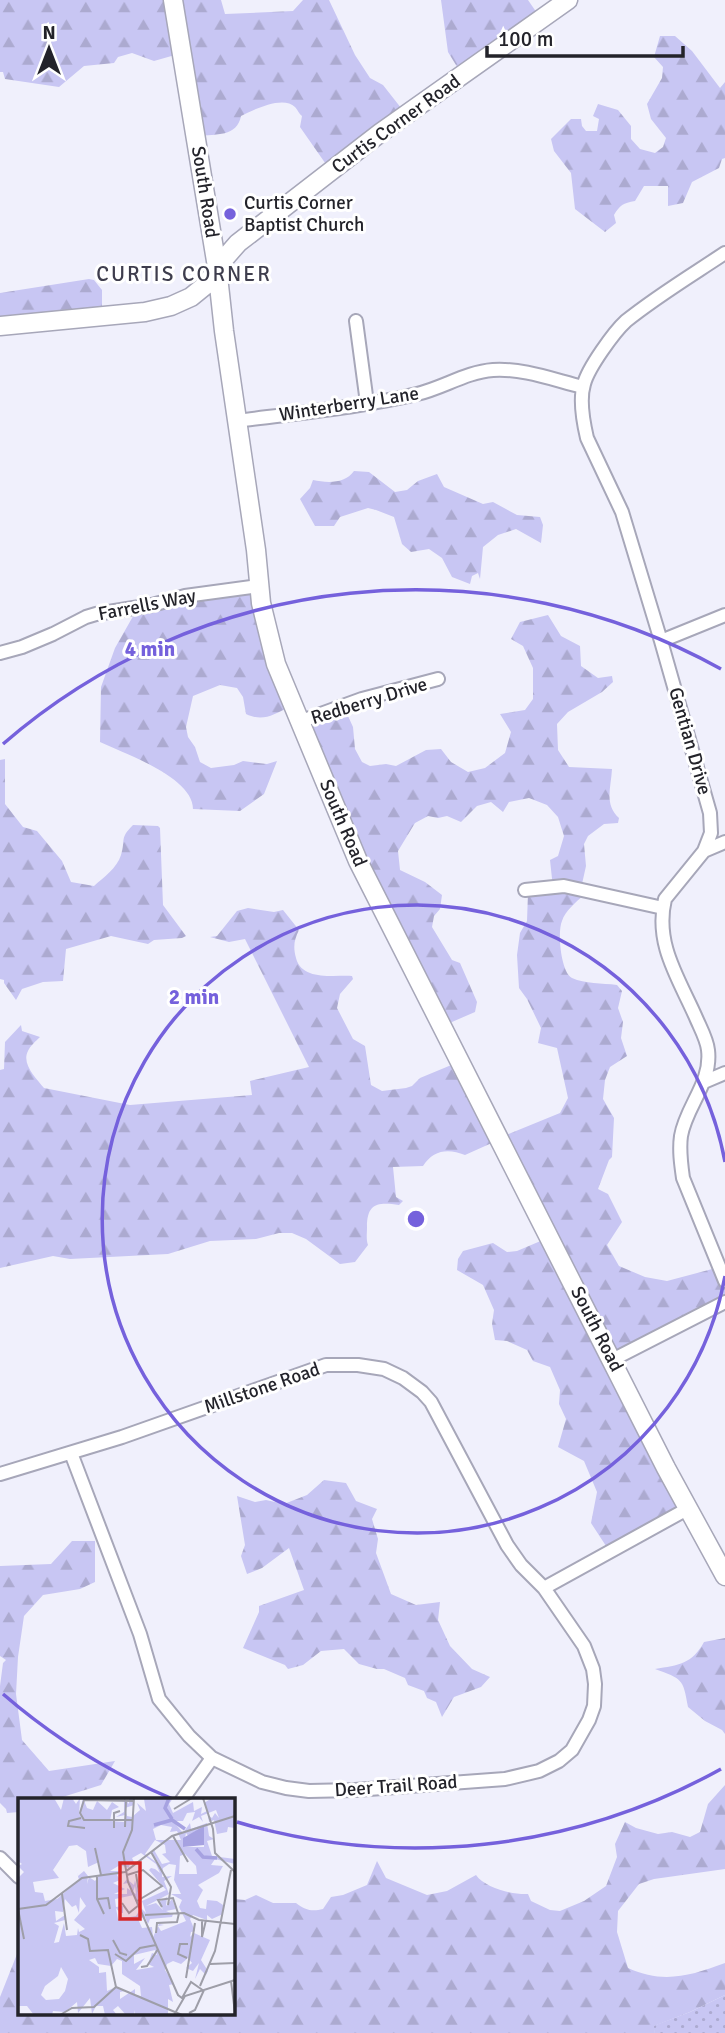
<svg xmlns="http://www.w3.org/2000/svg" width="725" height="2033" viewBox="0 0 725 2033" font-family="Signika,sans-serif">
<defs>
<pattern id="grass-dots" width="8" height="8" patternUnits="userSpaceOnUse" patternTransform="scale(1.75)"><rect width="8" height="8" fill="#c8c6f3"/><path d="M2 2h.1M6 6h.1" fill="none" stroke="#acaad0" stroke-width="1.8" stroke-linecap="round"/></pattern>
<pattern id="forest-firs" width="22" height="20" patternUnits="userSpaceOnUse" patternTransform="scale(1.75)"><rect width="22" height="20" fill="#c8c6f3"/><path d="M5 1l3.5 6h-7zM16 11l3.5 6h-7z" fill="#acaad0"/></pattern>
</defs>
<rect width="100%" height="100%" fill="#f0f0fc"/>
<path fill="url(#grass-dots)" d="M725,1995V2033H655L653,2026L690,2012Z"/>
<path fill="url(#forest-firs)" d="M0,0H221L225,14L293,11L303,0H329L355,55L370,78L383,85L405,113L330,170L300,127L302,116C299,114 298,110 295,107C283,95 253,110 241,116C237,137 216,134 198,136L182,53L154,61L132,53L118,57L114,63L84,66L59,87L5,79L3,72H0Z
M441,0H528L539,16L459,70L448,52Z
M660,36H675L692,51L720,88L725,82V158L722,159L719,168L692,182L683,203L668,206V186H644L635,201C623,203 620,205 614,215L616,223L605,232L575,209L571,173L554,151L551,139L571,119H581L582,126L586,131H597L599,119L593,116L598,104L618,110L631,126V139L640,149L655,153L663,147L666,138L651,119L647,104L662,78L663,67L654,57Z
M89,279L94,280L102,290V316L0,324V293Z
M354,471L369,472L395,492L407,490L418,481L437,474L444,487L483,504L493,502L517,515L540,517L543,525L541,543L516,529L498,535L483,547L480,579L478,573L472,576L470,584L452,577L442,558L429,549L411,552L402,544L394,517L376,510L368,508L340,517L334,526H315L300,499L310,488L313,480C327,483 345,484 354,471Z
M258,583L289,707C273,715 263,722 246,714L243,697L237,688L220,685L193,696L186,727L188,737L195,747L200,762L211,768L234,765L243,761L267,764L277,761L264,794L240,811L193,809C193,777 125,754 100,742L101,687L115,648L140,604Z
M548,615L561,636L580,646L581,666L598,678L612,676L613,682L602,692L568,712L557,724L558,750L569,767L612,769C611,788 604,804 619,818L618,823L604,824L588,836L584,844L586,866L580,893L584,895C576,902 565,911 562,921C557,932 561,973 572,978C585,984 602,983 617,985L622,991L618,1008L623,1022L621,1038L627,1056L610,1067L605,1080L603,1099L614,1118L612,1157L609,1160L598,1189L608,1194L622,1222L607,1245L619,1266L645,1277L667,1281L716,1268L725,1285V1296L614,1358L688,1503L608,1549L591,1523L597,1492L584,1461L558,1447L566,1419L559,1404L560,1390L550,1367L533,1361L527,1350L507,1341L495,1340L492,1324L494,1310L483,1285L457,1270L458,1259L463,1251L493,1243L507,1252L517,1251L550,1237L504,1136L560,1113L568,1098L557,1048L538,1043L541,1028L527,999L519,988L517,955L520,933L527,921L528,893L553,888L550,860L558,856L564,836L558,817L547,805L529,798L509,802L503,812L491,802L477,806L461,822L447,816L438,818L428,816L415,823L398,851L400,870L425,882L442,895L440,909L434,916L432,927L452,960L460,963L477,1002L475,1012L445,1025L302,725L343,705L353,727L355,749L362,762L370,766L386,764L396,766L426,750L441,749L451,762L468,772L485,768L505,753L511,732L500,714L525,710L533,699V668L523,646L511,639L520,622Z
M5,759V804L23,827L37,831L62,861L71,882L94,886C104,877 117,868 121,855C126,839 119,839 133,825L158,826L160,828L163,905L186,936L182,938L154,940L148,944L111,936L66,949L63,981L43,982L22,989L16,1000L4,983V980L0,979V760Z
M248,908L274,912L283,910L299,930C294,940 293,947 296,958C302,981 333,975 352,976L353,979L340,994L337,1008L353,1039L365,1046L371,1085L382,1091L406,1088L412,1086L420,1078L461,1061L494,1142L465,1155C448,1148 433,1150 423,1166L393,1167L396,1197L403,1201L399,1205C378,1202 367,1203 367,1227C367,1234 366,1239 368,1245L355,1262L340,1264L306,1239L292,1233H279L256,1239L210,1241L168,1254L70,1259L53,1256L0,1268V1070L4,1069L5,1042L21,1025L22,1031L40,1037C36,1041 30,1046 28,1051C21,1064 37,1079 44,1088L130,1105L252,1095L250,1081L309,1067L245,939L229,942L210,937L217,936L237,911Z
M324,1480L346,1483L356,1501L377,1509L372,1519L378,1539L376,1553L391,1594L416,1605L440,1602L438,1620L450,1646L472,1669L490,1677L481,1687L454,1697L442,1717L436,1702L427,1698L424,1691L408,1685L405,1678L384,1669H377L359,1664L344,1649L321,1651L303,1665L288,1669L285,1665L243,1648L259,1612V1606L304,1590L289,1548L262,1568L247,1574L241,1556L245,1545L237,1496L255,1502L266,1500L284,1504L307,1495Z
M72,1541H95V1582L80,1589L43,1595L24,1616L18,1657L16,1694L22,1740L49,1771L115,1761L101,1785L53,1800H19V1812L7,1813L6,1809L0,1803V1686L3,1663L6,1660L0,1656V1566L51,1564Z
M725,1638V1734L722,1730L705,1721L688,1707C683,1678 682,1679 655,1669C679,1665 692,1664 704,1642Z
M725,1785V1869L654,1879L639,1884L618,1911L617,1932L628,1968C663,1984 690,1976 725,1963V1995L690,2012L654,2026L655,2033H0V1997L19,1949V2014H233V1899L245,1900L256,1895L273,1903H296C305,1910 312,1912 323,1909L331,1897L343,1895L367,1885L377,1861L386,1878L427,1895L447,1891L476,1875C485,1888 513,1895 528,1894L531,1901L550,1910L560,1911L584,1901L606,1886L617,1857L615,1844L625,1822L636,1828L658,1834L672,1832L690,1837L700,1832L708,1804Z"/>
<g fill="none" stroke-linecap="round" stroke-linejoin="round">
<g stroke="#a7a7b9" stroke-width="16">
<path id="street" d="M725,253C692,275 657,296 626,321C614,332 588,368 584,384C579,400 583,421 587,438L622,512L661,641L710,813L711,833L704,851L665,899C654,945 680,980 697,1020C701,1029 707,1040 708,1050C712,1083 686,1106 681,1136C679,1150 681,1164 683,1178L725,1281
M356,321L367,403
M236,421C296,413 358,408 417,394C443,388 466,372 493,370C523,368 554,380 583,387
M661,641L725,615
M0,653L22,647L53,634L86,617L96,614L152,605L185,596L259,586
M299,722L362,699L438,679
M704,851L725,842
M525,890L564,886L663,908
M704,1082L725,1073
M612,1360L725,1302
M0,1474L122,1437L326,1365H358L384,1369L403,1378L422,1392L431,1402L507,1545L521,1565L544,1588L584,1646L593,1669L595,1684L594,1706L589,1720L572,1750L559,1761L539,1771L505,1779L355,1790L309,1791L286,1788L262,1782L212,1758L189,1736L159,1699L140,1634L71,1453
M544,1588L689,1508
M182,1800L212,1758
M0,1858L19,1877"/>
</g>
<g stroke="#a7a7b9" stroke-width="21">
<path id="secondary" d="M173,0L217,267L224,331L256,550L261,603L276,664L358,861L666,1468L725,1576
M0,326L145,312L171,306L191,297L207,284L217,267L238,243L380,133L568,0"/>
</g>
<use href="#street" stroke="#fff" stroke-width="12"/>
<use href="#secondary" stroke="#fff" stroke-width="18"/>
</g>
<g fill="none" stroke="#7561dc" stroke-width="3.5">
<path d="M725 1276A314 314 0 1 1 725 1162"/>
<path d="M721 1769A629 629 0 0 1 237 1822M175 1800A629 629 0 0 1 3 1694M3 744A629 629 0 0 1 721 669"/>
</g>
<circle fill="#7561dc" stroke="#fff" stroke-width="2.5" cx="230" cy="214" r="7"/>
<g text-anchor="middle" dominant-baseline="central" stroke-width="6" stroke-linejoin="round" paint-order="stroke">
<g font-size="19" fill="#23232a" stroke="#fff">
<text transform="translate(396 124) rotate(-36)">Curtis Corner Road</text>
<text transform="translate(205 192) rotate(81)">South Road</text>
<text transform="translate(349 404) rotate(-9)">Winterberry Lane</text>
<text transform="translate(147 605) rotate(-11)">Farrells Way</text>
<text transform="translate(369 701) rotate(-17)">Redberry Drive</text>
<text transform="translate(690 741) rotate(74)">Gentian Drive</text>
<text transform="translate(343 823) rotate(67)">South Road</text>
<text transform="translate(597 1329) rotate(63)">South Road</text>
<text transform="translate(262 1388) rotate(-19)">Millstone Road</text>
<text transform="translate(396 1786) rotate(-4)">Deer Trail Road</text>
</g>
<g font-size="19" fill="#23232a" stroke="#fff" text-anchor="start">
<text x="244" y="203">Curtis Corner<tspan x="244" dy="22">Baptist Church</tspan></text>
</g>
<g font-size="21" letter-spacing="2" fill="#3e3d4d" stroke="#fff">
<text x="184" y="274">CURTIS CORNER</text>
</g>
</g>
<g transform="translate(18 1798)">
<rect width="217" height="217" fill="#f0f0fc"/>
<path d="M0,0H36L43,12L46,0H54L58,6L62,0L61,18L65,0L69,10L75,12L79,3L89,12L94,4L101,9L94,12L92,23L106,24L107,17L98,19L106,14V0L111,6V0H116V7L107,10L109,18L114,19L122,12L119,5L128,13L126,1L120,0H155L151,6L155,15L175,4L176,13L184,9L183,16L189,13L186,5L194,0H215L217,30L210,29L209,34L199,36L196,22L191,24L190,17L194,20L197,15L201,20L198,12L183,18L185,24L181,19L174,23L177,14L169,15L165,23H155L165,35L172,25L173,31L189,25L191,38L196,41L189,43L194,58L217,61V66L197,61L193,67L205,68L201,75L180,87L185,92L179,103L182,110L188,111L189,102L199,103L205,107V116L194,121L189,117V122L175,117L172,121L177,133L173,134L172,139L176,135L192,142L183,162L190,173L188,177L182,171L177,181L181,165L175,173L168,170L174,165L170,160L163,166L155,163L149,166L147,172L156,186L151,187L155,204L150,201V217H117V212L116,217H108L100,208L95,212L99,217H87L85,208H78L74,216L72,200L60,215L59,204L47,214L35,213L34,217H16L9,208H0V80L6,74L0,68L4,66L0,63ZM143,27L154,29L152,34L159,33L163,42H138L135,31ZM186,28V49H165L168,35L171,39ZM137,42L147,47L148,55L144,56L152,64L144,66L136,52L133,54L142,67L127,56ZM59,47L68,53L70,69L81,64L82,76L77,83L71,79L69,86L70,78L66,73L60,78L58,71L61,82L39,101L27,103L25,95L17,94L15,84L41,80L35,72L51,48ZM123,55L138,66L142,75L137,71L133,70L131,72L148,92L124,103L128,115L123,110L118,118L100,121L98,110L102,115H105V108L98,109L97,101L116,97L119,108L122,101L117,82L116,87L109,81L105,86L110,85L115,94L117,88L118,96L109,90V96H96L107,91L95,85L102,82L99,77L105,73H92L102,67L111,70L112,65L117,66L114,60ZM167,56L178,68L179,76H161L162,58ZM151,66L158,67L156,82L163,96H153L164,102L161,109L168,123L143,133L140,128L146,127L141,126L135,139L134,129L124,130L120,121L127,119L130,126L132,121L154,119L155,116L148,113L158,111L154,101L148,108L149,99L141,104L145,112L138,105L128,108L151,96L146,83L154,78L144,79L145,70ZM62,99L68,108L56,122L67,131L61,134L60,130L59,137L48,138L46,125L41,144L36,145L41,128L36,125L47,122V117L38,123L37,113L45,114L47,101L54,109L58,107L61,115ZM137,152L139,157L134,155L130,166L136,169L118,172L127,160L116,166V157ZM77,160L80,166L93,168L99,161L104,163V176L122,188L123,198L117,197V191L102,201V194L107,193L98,189L89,193L88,174L81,175V169L71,162ZM43,169L50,181L47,193L41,201L28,202L23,197L27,188L40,178Z" fill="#c8c6f3" fill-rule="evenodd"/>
<path d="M186,28V47L165,49V40Z" fill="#a6a2e1"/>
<path fill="none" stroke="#a6a2e1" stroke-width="3.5" d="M151,0L147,10L154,21M136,27L154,22L167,31M178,51L185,59L199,60"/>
<path fill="none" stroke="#9e9ea8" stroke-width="2" d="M116,0L114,32L105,54L110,84L160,197L164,200L173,184L186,193M185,0L195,31L197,55L217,74M156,11L174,0M63,20L51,23L50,28L67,30M115,22H66L62,15L66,2L116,3M107,29L108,2M96,30V15L102,13M155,38L170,64M77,50L83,77M133,54L153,89L150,107M118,76L122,101M109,77L125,72L144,88L119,103M79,78V101L86,116M44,96L49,132M80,101L90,100L92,111M104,105L111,115L121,107M144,109L140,102L155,100L160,115M0,111L28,107L64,80L107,74L154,38L217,18M0,111L6,141M127,117L166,115L181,122L217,126M184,122V139L188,122M138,135L139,125L159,124L161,115M62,137L70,141L72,153L90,152L98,189M95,142L102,155L109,157M97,156L108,163L122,150L138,147M169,160L160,156L162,146H170M192,166L217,165M123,169L129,168L140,151M168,180L177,125M213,183L217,215M182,188L197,153L213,72M171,215L177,212L186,192M42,217L54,210L76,209L98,189L164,217M156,217L167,198L217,182"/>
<path fill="#d62828" fill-opacity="0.15" stroke="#d62828" stroke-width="3.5" d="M102,65H122V121H102Z"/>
<rect width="217" height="217" fill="none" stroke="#23232a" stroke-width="3.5"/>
</g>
<circle cx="416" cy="1219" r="10" fill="#7561dc" stroke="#fff" stroke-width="3.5"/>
<g font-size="21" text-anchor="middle" font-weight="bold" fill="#7561dc" stroke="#fff" stroke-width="6" stroke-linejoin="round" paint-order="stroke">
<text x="150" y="656">4 min</text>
<text x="194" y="1004">2 min</text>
</g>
<g transform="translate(49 49)" stroke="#ffffff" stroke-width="5" paint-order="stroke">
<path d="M0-5L12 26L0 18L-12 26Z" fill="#23232a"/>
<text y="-10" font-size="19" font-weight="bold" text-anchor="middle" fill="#23232a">N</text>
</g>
<path d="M487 46v10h196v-10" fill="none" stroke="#23232a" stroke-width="3.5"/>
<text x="498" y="46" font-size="21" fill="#23232a" stroke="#ffffff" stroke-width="5" paint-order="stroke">100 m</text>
</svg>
